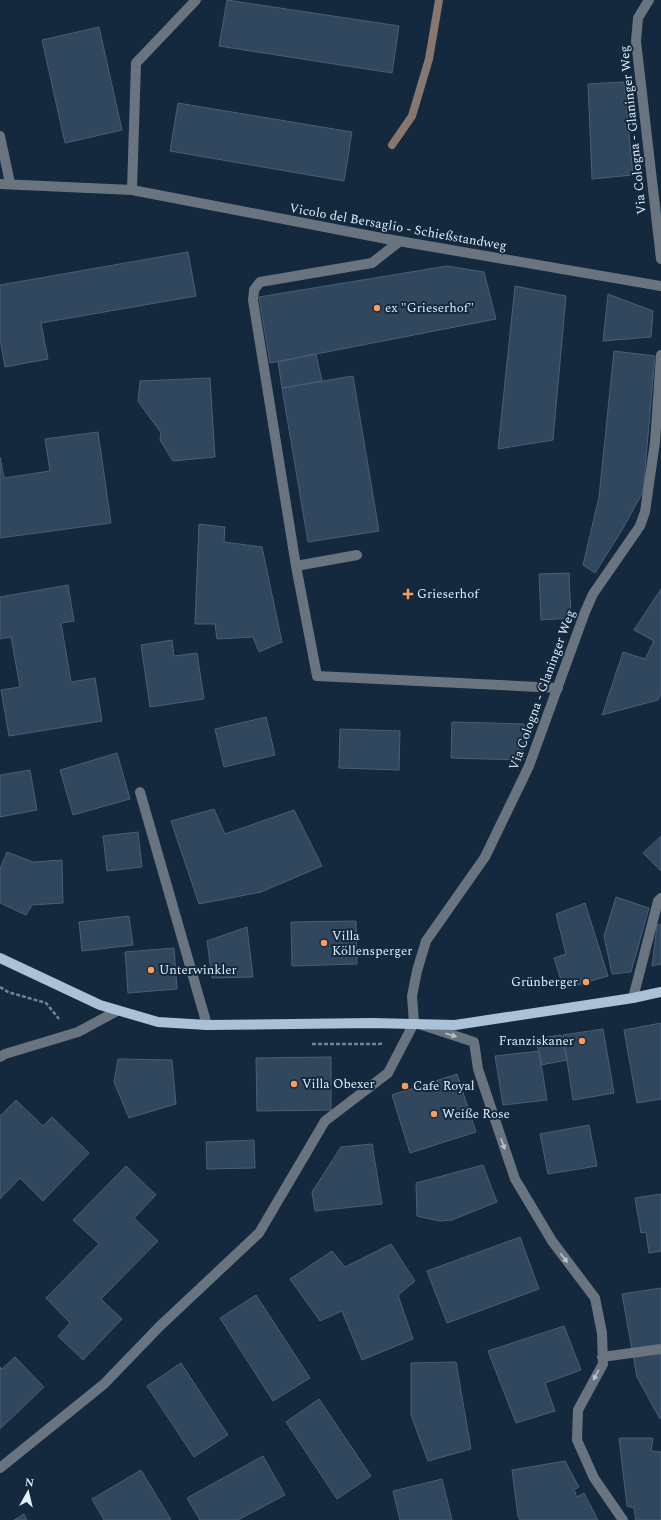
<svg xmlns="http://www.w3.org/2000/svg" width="661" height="1520" viewBox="0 0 661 1520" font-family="Spectral,serif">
<rect width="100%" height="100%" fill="#14293e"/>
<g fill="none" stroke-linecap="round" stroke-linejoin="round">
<path stroke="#88776e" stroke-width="8" d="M392,145L412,116L429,59L439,0"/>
</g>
<path fill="#31475e" stroke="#485f77" d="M227,0L399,26L392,73L219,46Z
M99,27L122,130L65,143L42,40Z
M624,82L633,175L592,179L588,84Z
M178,103L352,132L344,181L170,151Z
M188,252L196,296L41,323L48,359L5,367L0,339V285Z
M447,266L484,272L496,319L270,363L259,297Z
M515,286L566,296L553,440L498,449Z
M608,294L653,311L651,337L603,341Z
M614,351L655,356L643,492L622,530L595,573L583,565L599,497Z
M316,354L322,381L282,388L278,362Z
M353,376L379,531L308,542L282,388Z
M210,378L215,457L173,461L160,440L161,433L138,401L140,381Z
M98,432L111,523L0,538V457L4,478L50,471L45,439Z
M199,524L225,527L224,542L262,547L282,642L259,652L253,637L217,639L215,624H195Z
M569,573L571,618L541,620L539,574Z
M68,585L74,621L61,623L71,682L95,678L102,721L9,736L1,690L20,687L11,637L0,639V597Z
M661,589V694L658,700L602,715L623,652L645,659L654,641L634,630Z
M172,640L174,656L197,653L204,699L150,707L141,645Z
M266,717L275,755L224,767L215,729Z
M452,722L524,724L523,760L451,758Z
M340,729L400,731L399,770L339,768Z
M117,753L130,799L73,815L60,770Z
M30,770L37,810L0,817V775Z
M214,809L225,834L294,810L322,866L261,892L199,904L171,821Z
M138,832L142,867L107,871L103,836Z
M661,836V871L643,853Z
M7,852L33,862L62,860L63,903L32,905L26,915L0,903V869Z
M616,897L649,908L631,972L612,974L604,936Z
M585,903L608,976L564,989L554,958L566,954L556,914Z
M129,916L133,945L82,951L79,922Z
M356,921L357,964L292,966L291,922Z
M661,924V964L652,966L657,925Z
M247,927L253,977L212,978L207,941Z
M174,948L177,989L128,993L125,952Z
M661,1023V1099L637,1103L624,1030Z
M603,1029L614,1093L573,1100L563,1035Z
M561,1035L567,1060L541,1065L539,1051L534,1039Z
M539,1051L547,1100L503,1105L495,1056Z
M331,1057V1110L257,1111L256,1058Z
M118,1059L172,1060L176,1104L129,1118L114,1082Z
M457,1074L476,1132L410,1153L392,1095Z
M16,1100L43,1126L52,1117L89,1153L43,1201L20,1178L0,1199V1116Z
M589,1125L597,1166L548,1174L540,1134Z
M254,1140L255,1168L207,1169L206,1142Z
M372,1144L382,1204L315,1211L312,1192L341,1147Z
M483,1165L497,1202L452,1220L439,1221L417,1216L416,1183Z
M126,1166L156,1195L134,1218L158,1241L101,1299L122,1319L83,1360L58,1336L70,1323L46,1298L99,1244L73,1220Z
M661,1194V1251L649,1253L646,1232L641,1233L635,1198Z
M520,1237L539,1289L447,1323L427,1271Z
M391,1244L415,1281L398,1295L413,1339L362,1360L342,1311L320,1321L290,1279L332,1251L345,1267Z
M661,1288V1418L660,1419L637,1377L622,1294Z
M256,1295L310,1378L273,1401L220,1318Z
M564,1326L581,1370L545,1383L555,1411L516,1423L488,1351Z
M15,1357L44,1387L0,1429V1367L2,1369Z
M456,1362L471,1449L428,1461L411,1415V1363Z
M181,1363L228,1435L194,1457L147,1386Z
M319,1399L371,1476L337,1499L286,1422Z
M619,1438H653L651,1451L661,1452V1520H636L634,1508L627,1506Z
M263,1456L285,1495L238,1520H200L187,1498Z
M565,1461L579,1487L574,1490L577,1497L584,1493L598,1520H520L518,1516L512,1470Z
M141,1470L171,1520H104L92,1499Z
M442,1479L452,1520H400L393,1491Z
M24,1514L27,1520H14Z"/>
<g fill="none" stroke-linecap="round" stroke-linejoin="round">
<path stroke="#728495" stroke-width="2.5" stroke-dasharray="4 2" stroke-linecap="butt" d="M0,987L8,992L46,1003L59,1019
M312,1044H380L382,1043"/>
<path stroke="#69747f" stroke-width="10" d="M649,0L638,18L636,41L661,259
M0,136L10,183
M0,184L132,190L387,239L661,286
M132,190L136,63L196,0
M400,241L372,263L260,282L254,290L253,300L296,566L317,676L558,688
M296,566L357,555
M140,792L207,1025
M633,998L658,901L661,898
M414,1023L412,996L417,971L426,941L485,857L529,766L585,612L593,594L640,526L645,512L655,442L661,355
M422,1025L474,1042L478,1069L515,1179L552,1241L595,1298L602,1333L603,1364L578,1410L577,1440L594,1478L623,1520
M0,1057L5,1054L78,1032L117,1011
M602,1357L661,1349
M0,1468L104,1384L160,1326L259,1233L325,1121L388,1073L414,1023"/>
<path stroke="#abc1d8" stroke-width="10" d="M0,958L100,1005L158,1022L207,1025L372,1023L455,1025L633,998L661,992"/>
</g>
<defs><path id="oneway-solid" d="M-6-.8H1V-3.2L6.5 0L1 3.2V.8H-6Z"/></defs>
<g fill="#b7c3d0">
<use href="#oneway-solid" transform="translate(451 1035) rotate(18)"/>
<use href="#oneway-solid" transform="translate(503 1144) rotate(71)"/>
<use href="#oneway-solid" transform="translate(564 1258) rotate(53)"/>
<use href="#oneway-solid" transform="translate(596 1375) rotate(118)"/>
</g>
<g fill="#ff9b5a" stroke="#14293e" stroke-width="1.5">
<circle cx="377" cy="308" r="4"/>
<path d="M406 588h4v4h4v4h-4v4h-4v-4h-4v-4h4z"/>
<circle cx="324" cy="943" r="4"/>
<circle cx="151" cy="970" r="4"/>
<circle cx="586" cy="982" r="4"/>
<circle cx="582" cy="1041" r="4"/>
<circle cx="294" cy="1084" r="4"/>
<circle cx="405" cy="1086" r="4"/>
<circle cx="434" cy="1114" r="4"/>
</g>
<g text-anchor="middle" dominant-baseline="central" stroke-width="4" stroke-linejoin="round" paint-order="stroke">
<g font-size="13" fill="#e1eefc" stroke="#14293e">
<text transform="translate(633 130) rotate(-96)">Via Cologna - Glaninger Weg</text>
<text transform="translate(398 227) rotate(10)">Vicolo del Bersaglio - Schießstandweg</text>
<text transform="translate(542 690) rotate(-70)">Via Cologna - Glaninger Weg</text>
</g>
<g font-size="13" fill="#e1eefc" stroke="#14293e" text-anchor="start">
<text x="385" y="308">ex "Grieserhof"</text>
<text x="417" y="594">Grieserhof</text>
<text x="332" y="936">Villa<tspan x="332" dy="15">Köllensperger</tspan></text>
<text x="159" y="970">Unterwinkler</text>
<text x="578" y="982" text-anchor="end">Grünberger</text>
<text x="574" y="1041" text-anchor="end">Franziskaner</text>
<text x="302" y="1084">Villa Obexer</text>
<text x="413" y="1086">Cafe Royal</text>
<text x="442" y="1114">Weiße Rose</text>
</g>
</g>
<g transform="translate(28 1492) rotate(8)" stroke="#14293e" stroke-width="3" paint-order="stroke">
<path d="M0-3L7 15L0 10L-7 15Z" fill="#e1eefc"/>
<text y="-6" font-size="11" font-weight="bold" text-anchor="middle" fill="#e1eefc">N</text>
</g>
</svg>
